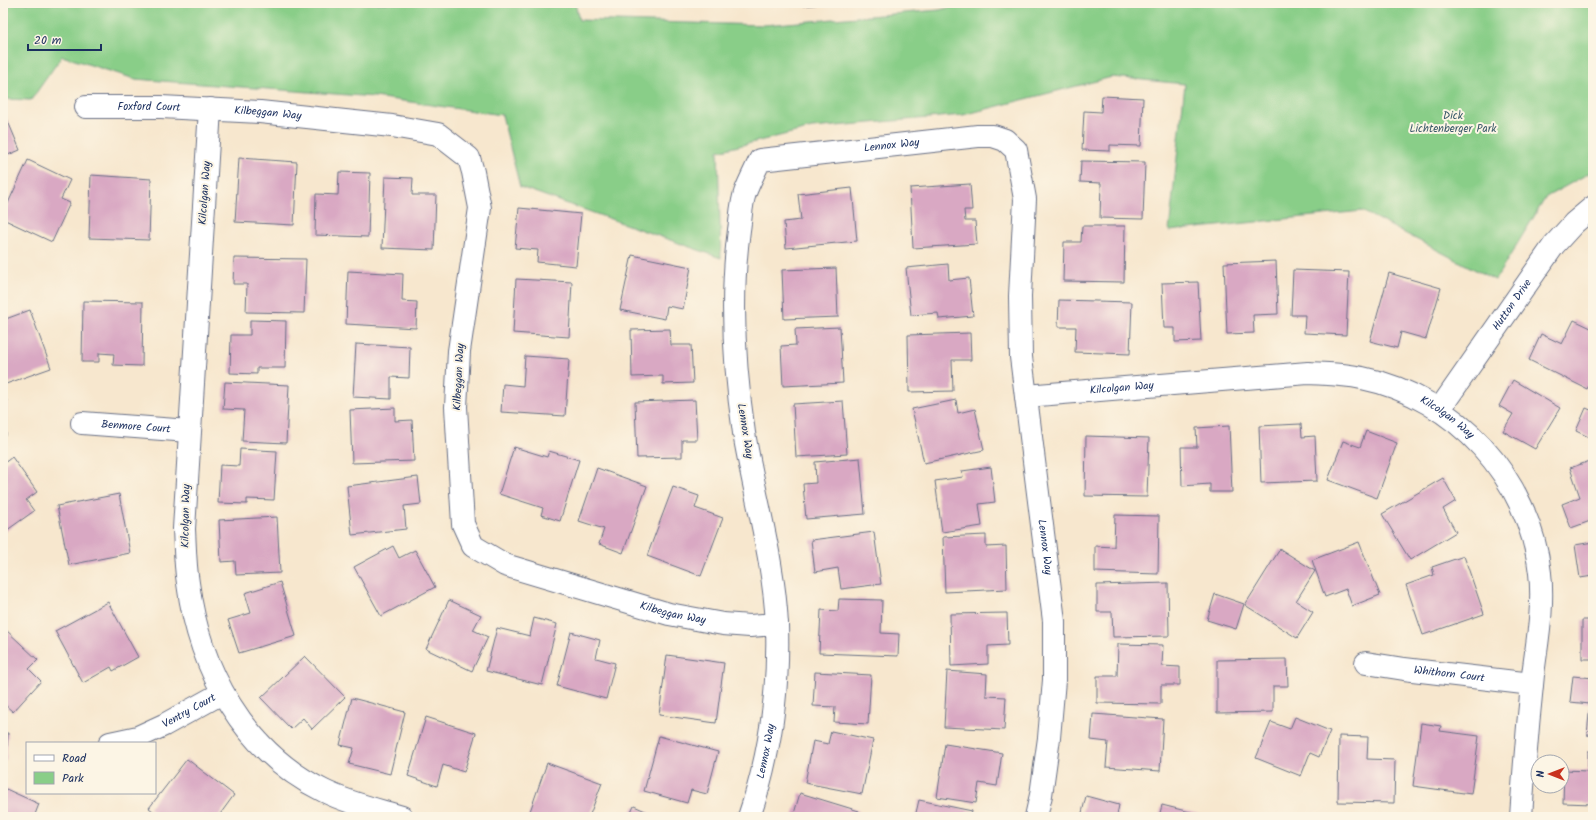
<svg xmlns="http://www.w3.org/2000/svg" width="1596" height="820" viewBox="0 0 1596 820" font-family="Kalam,sans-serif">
<rect width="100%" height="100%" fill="#fcf5e5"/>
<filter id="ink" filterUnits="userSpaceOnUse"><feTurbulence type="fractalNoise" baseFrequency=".025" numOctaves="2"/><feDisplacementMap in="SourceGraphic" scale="8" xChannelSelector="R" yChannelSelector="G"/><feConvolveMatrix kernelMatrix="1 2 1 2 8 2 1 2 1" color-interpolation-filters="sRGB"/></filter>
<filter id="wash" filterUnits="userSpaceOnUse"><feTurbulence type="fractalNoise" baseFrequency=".012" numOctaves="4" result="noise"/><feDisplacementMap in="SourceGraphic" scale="16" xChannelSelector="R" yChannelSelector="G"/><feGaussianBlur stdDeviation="0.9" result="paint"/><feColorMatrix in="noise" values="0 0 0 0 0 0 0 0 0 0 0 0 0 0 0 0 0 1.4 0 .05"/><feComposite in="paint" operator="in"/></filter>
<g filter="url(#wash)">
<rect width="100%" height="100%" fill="#f7e7ce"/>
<path fill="#89ce88" stroke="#527e73" d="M3,3H575L579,20L764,25L939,10L969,3H1593V171L1546,197L1495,280L1362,211L1169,231L1185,84L1112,77L963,115L812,128L718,151L721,258L520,187L502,115L375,97L135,79L62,56L31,100L3,99Z"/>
<g id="blocks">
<path fill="#d9a8c3" d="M703,3H732V4L703,5Z
M804,3H821L822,4L804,6Z
M1102,96L1143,98L1141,146L1110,145V151L1082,150L1084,111L1101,112Z
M3,112H4L20,150L3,157Z
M239,158L297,162L294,225L235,222Z
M28,160L70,180L61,199L70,203L52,242L3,219V214Z
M1081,161L1145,162L1143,219L1100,218L1101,183L1080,182Z
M339,172L370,173L368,237L315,235L316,194L338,195Z
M91,175L151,179L149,240L89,238Z
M385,177L413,178L412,195H436L434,250L382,248Z
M970,184L972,210H964L965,221H975L977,244L913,248L910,188Z
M852,188L857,241L786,248L784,222L801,220L798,194Z
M519,208L581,214L576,266L537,262L538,250L515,248Z
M1082,226H1125L1124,282L1063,281L1064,242H1081Z
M632,255L691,267L683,309L667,306L665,319L620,310Z
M234,258L306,259L304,313L246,312L247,284H233Z
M1276,261L1278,314L1253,315L1254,333L1227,334L1224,263Z
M948,264L949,280L969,278L973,316L939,319L938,313L911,315L906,268Z
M836,268L838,317L784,319L782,270Z
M1293,270L1349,272L1346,335L1304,333L1305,315H1291Z
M348,271L403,274L402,301L417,302L416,328L346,324Z
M1389,273L1441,288L1426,339L1401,332L1397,348L1370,341Z
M516,279L572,282L569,337L513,333Z
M1198,282L1201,341L1175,342V328H1164L1162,283Z
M1059,300L1132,302L1130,354L1075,352L1076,327H1058Z
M83,301L143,302L142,366L113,365L114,354L99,353V362H82Z
M30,310L51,368L3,385V320Z
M250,320L286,321L285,368H257V374L230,373L231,335H250Z
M1574,320L1593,329V377L1587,389L1529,360L1541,334L1562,344Z
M840,327L843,383L783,386L781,346L796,345L795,329Z
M670,329L671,345H691L693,383L663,384V376L632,377L631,330Z
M970,333L971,360H952L953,391L909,392L908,335Z
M356,344L410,347L409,378L391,377V399L353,397Z
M525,356L569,359L565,416L501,412L503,384L523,386Z
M1513,380L1560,408L1535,449L1503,431L1513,414L1499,406Z
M225,382L289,385L286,443L242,441L244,410L223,409Z
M3,400H7L6,436H3Z
M695,400L697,440H682V457L637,458L635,402Z
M956,400L958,413L975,409L984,450L924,463L912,409Z
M843,401L847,454L796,457L793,404Z
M395,408V421L412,420L414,461L352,463L350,410Z
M1586,408L1593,411V439L1576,431Z
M1301,424L1302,437L1315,436L1317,481L1261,483L1259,426Z
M1229,426L1232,492H1210V484L1182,486L1181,447H1197L1196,428Z
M1366,431L1397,443L1377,498L1328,480L1343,441L1360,447Z
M1086,436L1149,438L1147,497L1085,496Z
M514,447L547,457L549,451L579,460L560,521L541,515L543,508L499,494Z
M240,449L277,451L274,500L247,499V504L218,503L220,465L239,466Z
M12,457L37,492L26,500L34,511L3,533V464Z
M860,458L865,514L806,519L803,484L816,483L815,462Z
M1593,460V520L1571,528L1562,504L1580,497L1570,468Z
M991,467L995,502L979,504L982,526L942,532L935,481L963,477L962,471Z
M597,468L647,486L623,553L599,544L604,529L579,521Z
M418,477L421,504L404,506L406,529L352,535L347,486Z
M1443,478L1456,501L1443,509L1456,532L1410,560L1382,514Z
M673,487L699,496L695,508L723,518L701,576L647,556Z
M119,494L130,553L69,565L57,506Z
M1115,515L1159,516L1158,574L1095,572V546L1114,547Z
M277,517L280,573L236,575L235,561L221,562L219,520Z
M874,532L881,584L841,589L838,568L815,572L811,540Z
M986,535V547L1006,546L1007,589L945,592L943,537Z
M1359,542L1380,595L1352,606L1346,589L1325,597L1312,560Z
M1593,542V576L1580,578L1575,545Z
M393,546L399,558L415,550L435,587L381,616L354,567Z
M1280,549L1315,571L1296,601L1313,612L1297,638L1245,605Z
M1464,556L1484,614L1423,635L1406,585L1434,575L1432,567Z
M280,582L296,636L239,653L228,620L251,613L245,593Z
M1168,583L1169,636L1113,637L1112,612H1097V585Z
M1215,594L1244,604L1236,629L1207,620Z
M839,599L882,600L881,633L899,634L898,656L819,653L821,610L838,611Z
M449,600L481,615L473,630L488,637L472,671L426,649Z
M108,602L138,657L113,671L111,667L83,683L55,631Z
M1007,613L1008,645L988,646V664L951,666L950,614Z
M534,618L557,624L542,685L486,671L497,628L530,636Z
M1582,620H1593V659H1582Z
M5,629L38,660L29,669L41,681L13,712L3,703V631Z
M571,632L600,640L596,658L615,663L606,699L557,686Z
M1118,644L1163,645L1162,666L1180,667V685H1161V704L1097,703V676H1117Z
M667,655L724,663L716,723L659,715Z
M305,656L345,697L312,729L303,718L291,729L261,698Z
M1287,659L1288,686H1273V712L1217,713V660Z
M947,671L987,674L986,696L1006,697L1004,730L944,727Z
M815,672L871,675L868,724L834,722L835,707L813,706Z
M1573,676L1593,678V736L1587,735L1590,704L1570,702Z
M352,698L405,712L390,774L349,764L354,748L340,745Z
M1093,714L1163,719L1160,771L1106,767L1108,742L1091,740Z
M426,717L476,733L464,772L443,765L437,786L408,776Z
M1295,717L1330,731L1319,757L1310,753L1301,776L1256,758L1271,722L1290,729Z
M1421,723L1441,726L1440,731L1479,736L1471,794L1413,786Z
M831,731L873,740L862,794L805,783L813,741L828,744Z
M3,733H8L6,761L3,760Z
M659,736L718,752L707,794L691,790L687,803L644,791Z
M1339,736L1368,737L1367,759L1395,760L1394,803L1338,802Z
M945,744L1002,753L997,786L979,783L976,803L937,797Z
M1588,751H1593V804L1563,803L1564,770L1588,771Z
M187,759L234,795L218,817H161L149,808Z
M547,763L602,783L589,817H564L557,814L556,817H528Z
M6,789L39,804L34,817H3V796Z
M800,793L859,811L857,817H793Z
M1086,796L1119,805L1117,815L1124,817H1081Z
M919,800L972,811L971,817H915Z
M1162,805L1206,816V817H1159Z
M634,806L659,817H629Z
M108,815V817H96V816Z"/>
</g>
</g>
<g filter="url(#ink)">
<use href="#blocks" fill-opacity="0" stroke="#686f85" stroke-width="1"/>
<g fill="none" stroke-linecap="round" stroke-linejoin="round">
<g stroke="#686f85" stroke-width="24">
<g id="minor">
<path id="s1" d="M86,107H161L260,112L392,126L438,134L469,158L473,172L480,208L459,351L456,407L463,524L473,546L505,565L669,614L723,624L750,626L777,624"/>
<path d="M210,109L184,529C185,547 185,565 188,583C199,669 244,752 324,791C348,803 375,809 402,817"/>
<path id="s2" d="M1026,396L1308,373C1326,374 1344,374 1362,378C1456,397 1529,478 1540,573C1544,607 1537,642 1533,675C1528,722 1524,770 1521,817"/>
<path id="s3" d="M1439,410L1554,245L1574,223L1593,207"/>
<path id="s4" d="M82,423L189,431"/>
<path id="s5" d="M1366,663L1404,669L1532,684"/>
<path id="s6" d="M110,743L138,737L164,725L222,693"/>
<path id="s7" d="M749,817C770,756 779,690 777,625C774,560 755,498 744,433C734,366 730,297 739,230C741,218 741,204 745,193C749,182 755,171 760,160L978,136H993L1005,140L1016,150L1025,199L1020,296L1021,357L1054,621V680L1049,738L1041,795L1036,817"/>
</g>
</g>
<use href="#minor" stroke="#fff" stroke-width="22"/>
</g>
</g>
<g text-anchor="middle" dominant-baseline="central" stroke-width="4" stroke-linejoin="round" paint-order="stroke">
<g font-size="11" fill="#1b2f5e" stroke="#fcf5e5">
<text stroke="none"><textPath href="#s1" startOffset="63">Foxford Court</textPath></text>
<text stroke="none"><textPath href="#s1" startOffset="182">Kilbeggan Way</textPath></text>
<text stroke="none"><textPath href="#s7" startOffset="800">Lennox Way</textPath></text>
<text transform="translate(205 193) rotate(-86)">Kilcolgan Way</text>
<text stroke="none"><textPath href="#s3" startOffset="128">Hutton Drive</textPath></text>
<text transform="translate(459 377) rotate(-87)">Kilbeggan Way</text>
<text stroke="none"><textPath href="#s2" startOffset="96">Kilcolgan Way</textPath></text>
<text stroke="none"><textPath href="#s2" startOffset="432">Kilcolgan Way</textPath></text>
<text stroke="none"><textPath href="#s4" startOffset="54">Benmore Court</textPath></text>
<text transform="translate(745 431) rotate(81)">Lennox Way</text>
<text transform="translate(186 516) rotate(-89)">Kilcolgan Way</text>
<text stroke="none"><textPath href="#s7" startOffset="1329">Lennox Way</textPath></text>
<text stroke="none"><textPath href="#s1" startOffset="998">Kilbeggan Way</textPath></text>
<text stroke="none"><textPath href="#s5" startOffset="84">Whithorn Court</textPath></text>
<text stroke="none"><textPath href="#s6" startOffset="86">Ventry Court</textPath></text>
<text stroke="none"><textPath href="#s7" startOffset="68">Lennox Way</textPath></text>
</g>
<g font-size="11" fill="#365768" stroke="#fcf5e5">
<text x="1453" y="116">Dick<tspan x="1453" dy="13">Lichtenberger Park</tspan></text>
</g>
</g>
<rect width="1596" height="820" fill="none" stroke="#fcf5e5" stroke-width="16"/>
<rect x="26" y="742" width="130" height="52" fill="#fcf5e5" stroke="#a2a6af"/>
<rect x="34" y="755" width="20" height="6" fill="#ffffff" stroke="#a2a6af"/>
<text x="62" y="762" font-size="12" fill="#1b2f5e">Road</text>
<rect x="34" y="772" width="20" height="12" fill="#89ce88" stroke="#a2a6af"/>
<text x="62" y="782" font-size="12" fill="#1b2f5e">Park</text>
<g transform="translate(1550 774) rotate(270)"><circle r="19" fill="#fcf5e5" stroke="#a2a6af"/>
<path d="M0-3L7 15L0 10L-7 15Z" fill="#c8321e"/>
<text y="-6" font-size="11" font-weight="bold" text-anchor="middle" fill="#1b2f5e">N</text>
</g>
<path d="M28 44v6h73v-6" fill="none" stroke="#1b2f5e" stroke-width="2"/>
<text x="34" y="44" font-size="12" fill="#1b2f5e" stroke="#fcf5e5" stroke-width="3" paint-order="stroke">20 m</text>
</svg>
